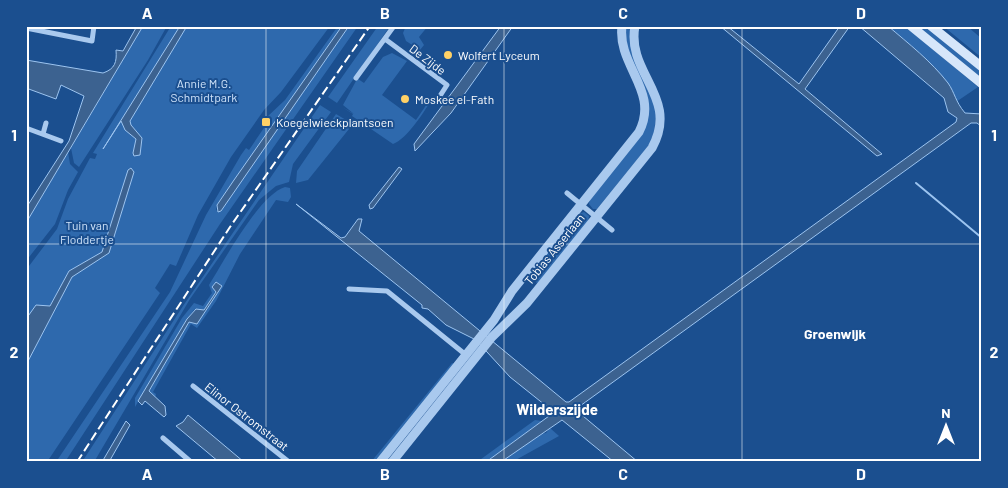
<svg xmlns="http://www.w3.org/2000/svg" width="1008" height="488" viewBox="0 0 1008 488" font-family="Barlow,sans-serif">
<rect width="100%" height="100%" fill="#1b4f8f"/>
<path fill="#2e69ad" d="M143,26H167L148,60L79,167L74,163L71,148Z
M171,26H330L281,92L264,110L231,157L198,215L176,266L170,264L155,288L160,293L47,462H26V270L57,229L68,199L90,158L95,159L97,154L93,153Z
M338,26H342L217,205L216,210L220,212L349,26H358L220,224L65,462H56L170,292L206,215L241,155L246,148L249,150L270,119L267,117L285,100Z
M378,26H390L337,103L328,97Z
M406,26H428L419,37L424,45L420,50L406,41L403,33Z
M624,26H633L657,109L653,140L597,209H593L589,204L590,198L646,121L628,54Z
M888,26H906L978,87L956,102C943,69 915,49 888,26Z
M914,26H927L982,72V82Z
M943,26H967L982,39V58Z
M392,53L407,61L382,95L416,120L431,98L432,99C424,112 407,139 393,144L352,116L353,114L342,107L354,114L343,105L356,81L358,79L364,83L383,57Z
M320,105L331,112L293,164L289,182L276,186L259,200L190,299L94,462H82L183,306Z
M336,114L351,123L349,129L308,180L296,183L297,171Z
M68,152L70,164L78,172L68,190L55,224L26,261V223Z
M285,187L290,188L291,197L288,202L276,200L240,254L216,301L197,328L191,324L153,392L156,394L155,398L150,394V390L189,322L197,324L222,286L217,283L212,287L216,292L204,310H194L187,319L135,407V398L182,318L194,303L203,306L212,293L209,285C224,261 259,195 285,187Z
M584,212L589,216L588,223L541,282L537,283L529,276L578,214Z
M452,363L456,365L377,462H371Z
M535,420L542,421L486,462H477Z
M550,428L559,436L512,462H501L540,434L546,433Z"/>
<path fill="#3c6290" stroke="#9cc4f0" d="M137,26H143L26,223V208L69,141L84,96L61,85L56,99L26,88V60L103,73C115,69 117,62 116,50L123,51Z
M180,26H187L130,121L131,125L142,138L140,155L134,156L133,153L136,139L125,130L121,121L103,149Z
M342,26H349L221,211L218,212L217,205L234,180Z
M501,26H513L451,113L415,151L414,144Z
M720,26H727L799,84L840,26H850L805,89L882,154L877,156Z
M859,26H888C909,44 931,61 948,83C955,93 955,101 965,113L982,114V127L977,123H971L580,406L577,411L638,462H614L562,420L501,462H486L549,416L550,409L510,377L476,340L446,325L428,309L422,308V305L296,204L341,238L345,237L358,219H362L359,231L566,402H569L956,122L957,118L948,112L944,98Z
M399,167L402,169L373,208L370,209L369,205Z
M131,168L134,172L109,253L72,277L26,365L28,346L26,319L36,305L50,306L69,271L102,252L128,170Z
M216,282L222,286L197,324L189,322L149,391L165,406L166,415L164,417L145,401L142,405L138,401L187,319L196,309L204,310L216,292L212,287Z
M188,415L244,462H219L176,426L183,422Z
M126,421L130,425L109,462H102Z"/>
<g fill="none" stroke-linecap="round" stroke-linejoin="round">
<path stroke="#9cc4f0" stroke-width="2" d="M916,183L982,238"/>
<path stroke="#a9c9ee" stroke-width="5" d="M26,28L92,41L94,26
M385,39L447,85L438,99
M356,78L394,26
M26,128L61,141
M43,134L46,123
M567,193L612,230
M349,289L387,291L466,355
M193,386L289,462
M163,438L191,462"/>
<path stroke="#a9c9ee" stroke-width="9" d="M380,462L494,320L512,291L639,132C660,91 617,66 622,26
M392,462L492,337L527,303L652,148C680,97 626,74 635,26"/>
<path stroke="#d6e6fa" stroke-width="9" d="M911,26L982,84
M931,26L982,67"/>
<path stroke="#fff" stroke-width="2" stroke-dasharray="9 4" stroke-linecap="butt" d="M77,462L230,227L370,26"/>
</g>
<path fill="none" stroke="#fff" stroke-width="1" stroke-opacity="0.55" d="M266,26V462M504,26V462M742,26V462M26,244H982"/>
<g fill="#ffd166" stroke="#1b4f8f" stroke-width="2">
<circle cx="448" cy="55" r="5"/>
<circle cx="405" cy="99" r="5"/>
<rect x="261" y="117" width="10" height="10" rx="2.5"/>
</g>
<g text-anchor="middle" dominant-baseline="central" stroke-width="4" stroke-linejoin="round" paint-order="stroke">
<g font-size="12" fill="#fff" stroke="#1b4f8f" text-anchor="start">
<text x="458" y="55">Wolfert Lyceum</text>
<text x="415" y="99">Moskee el-Fath</text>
<text x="276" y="122">Koegelwieckplantsoen</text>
</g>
<g font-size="12" fill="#fff" stroke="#1b4f8f">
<text transform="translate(428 59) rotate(37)">De Zijde</text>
<text transform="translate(554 249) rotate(-51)">Tobias Asserlaan</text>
<text transform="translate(247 416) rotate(38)">Elinor Ostromstraat</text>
</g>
<g font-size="12" fill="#cfe3fa" stroke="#1b4f8f">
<text x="204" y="83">Annie M.G.<tspan x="204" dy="14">Schmidtpark</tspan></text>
<text x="87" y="225">Tuin van<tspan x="87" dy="14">Floddertje</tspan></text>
</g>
<g font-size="14" font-weight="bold" fill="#fff" stroke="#1b4f8f">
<text x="835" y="333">Groenwijk</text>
</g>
<g font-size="15" font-weight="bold" fill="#fff" stroke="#1b4f8f">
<text x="557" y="409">Wilderszijde</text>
</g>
</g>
<rect width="1008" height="488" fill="none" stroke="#1b4f8f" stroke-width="55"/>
<g transform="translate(946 426)" stroke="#1b4f8f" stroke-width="4" paint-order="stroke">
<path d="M0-4L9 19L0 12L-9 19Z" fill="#ffffff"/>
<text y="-8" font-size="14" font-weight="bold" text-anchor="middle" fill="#ffffff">N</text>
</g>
<rect x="28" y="28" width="952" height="432" fill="none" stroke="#fff" stroke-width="2"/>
<g font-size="16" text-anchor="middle" font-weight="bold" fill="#fff">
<text x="147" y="19">A</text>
<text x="385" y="19">B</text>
<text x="623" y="19">C</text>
<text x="861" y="19">D</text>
<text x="14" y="141">1</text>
<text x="994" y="141">1</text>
<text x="14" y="358">2</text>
<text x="994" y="358">2</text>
<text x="147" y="480">A</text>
<text x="385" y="480">B</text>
<text x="623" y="480">C</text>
<text x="861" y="480">D</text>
</g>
</svg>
